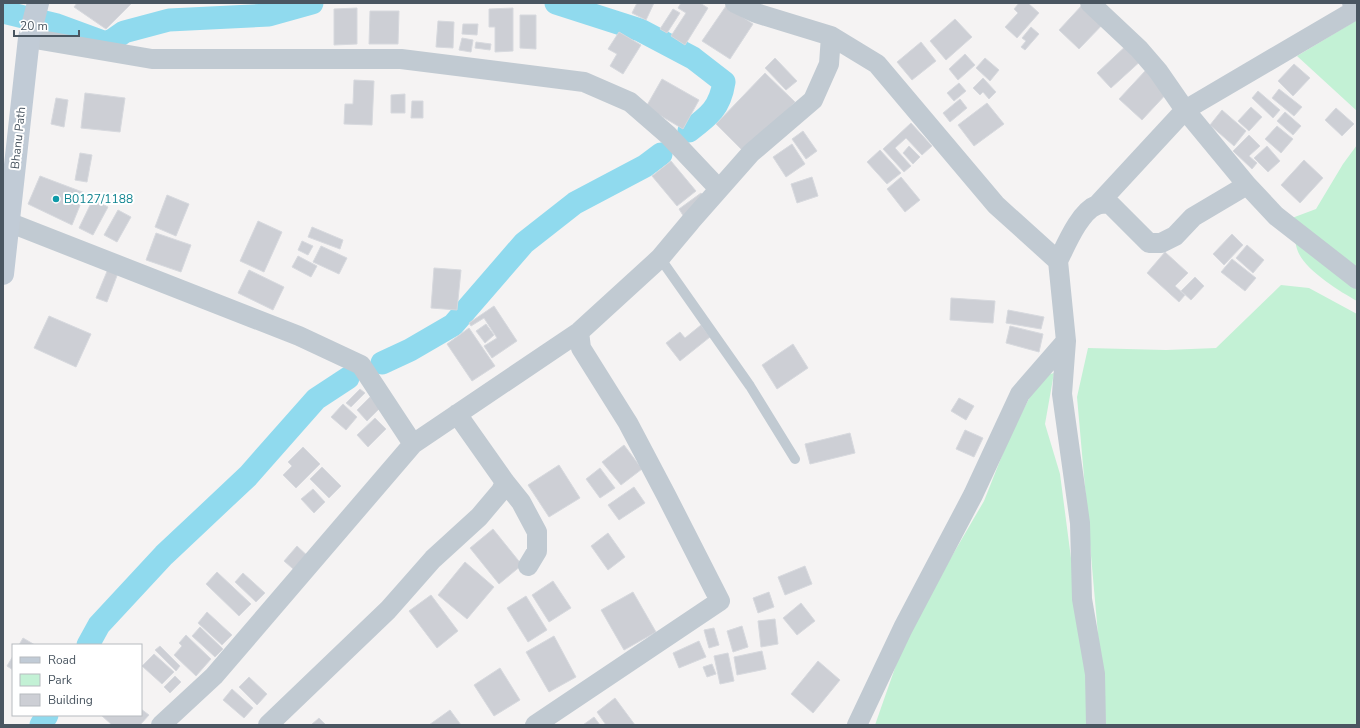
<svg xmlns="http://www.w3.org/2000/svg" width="1360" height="728" viewBox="0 0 1360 728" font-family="'Nunito Sans',sans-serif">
<rect width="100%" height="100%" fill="#f5f3f3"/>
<path fill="#c3f1d5" d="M1357,20V111L1297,56Z
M1357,145V301C1339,291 1303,269 1297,249C1294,239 1294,228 1292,218L1316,209L1343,164Z
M1281,285L1309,288L1357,314V725H1106L1077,397L1088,348L1166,350L1216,348Z
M1054,373L1045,424L1060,474L1084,658L1090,725H875L902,648L935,585L984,501L1009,438L1040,377Z"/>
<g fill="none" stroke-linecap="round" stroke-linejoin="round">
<path stroke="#90daee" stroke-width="23" d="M556,3L640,30L693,58L724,82C720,108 709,116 689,131
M3,12L57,25L106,43L114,39L124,32L169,20L269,15L312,3
M382,363L410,350L453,325L524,243L575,203L645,166L661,154
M88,645L99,625L164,555L248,476L316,399L348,378
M41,725L47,715"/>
</g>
<path fill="#cdcfd5" stroke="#d7d9de" d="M77,3H132L106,29L74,7Z
M637,3H654L646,20L632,13Z
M681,3H700L708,8L685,45L671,36L686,13L678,8Z
M1019,3H1028L1039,13L1017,38L1005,27L1018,13L1014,9Z
M1084,3L1106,21L1079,49L1059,30Z
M726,6L753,24L730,59L702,41Z
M357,8V44L334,45V9Z
M513,8V51L495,52V27H489V9Z
M673,9L680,13L667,33L660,29Z
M370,11H399L398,44H369Z
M520,15H536V49L520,48Z
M955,19L972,37L946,60L930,41Z
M438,21L454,22L453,48L436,47Z
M463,24H478L477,35L462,34Z
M1031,27L1039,34L1025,50L1021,47L1026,41L1022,38Z
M619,32L641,45L623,74L610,66L617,54L608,49Z
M462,38L473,40L471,52L459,50Z
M476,42L491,44L490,50L475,48Z
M921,42L936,61L912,80L897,62Z
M1129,43L1144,58L1111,88L1097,73Z
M965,54L975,65L958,80L949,69Z
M775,58L797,81L786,90L765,68Z
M985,58L999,70L990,81L976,68Z
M1294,64L1310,78L1293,96L1278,81Z
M1146,70L1169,91L1142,120L1119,99Z
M765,73L795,102L745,153L716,124Z
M983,78L996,92L989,99L983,92L980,95L973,88Z
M662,79L699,100L683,129L646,107Z
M354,80L374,81L372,125L344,124L345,104H353Z
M959,83L966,91L954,101L947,93Z
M1279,89L1302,107L1294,116L1272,98Z
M1258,91L1280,110L1273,118L1252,98Z
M85,93L125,98L120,132L81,128Z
M405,94V113H391V95Z
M56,98L68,100L64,127L51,124Z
M960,99L967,108L950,122L943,113Z
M412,101H423V118H411Z
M987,103L1004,124L974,146L958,125Z
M1251,107L1262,117L1249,131L1238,121Z
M1336,108L1354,124L1342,136L1325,120Z
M1222,110L1246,131L1234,146L1210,125Z
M1285,112L1301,126L1293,135L1277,121Z
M911,123L932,146L922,155L906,138L895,148L911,166L904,172L883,149Z
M1277,126L1293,139L1281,153L1265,139Z
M803,131L817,151L806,159L792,139Z
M1249,135L1260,146L1249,156L1257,163L1252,169L1233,151Z
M792,144L805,164L786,177L773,157Z
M909,146L920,157L913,164L903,153Z
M1267,146L1280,161L1268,172L1254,158Z
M880,150L901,173L887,184L867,162Z
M80,153L92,155L87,182L75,180Z
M1304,160L1323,178L1300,203L1281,185Z
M671,161L696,191L677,206L652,176Z
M40,176L85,193L72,225L28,204Z
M812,177L818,196L797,203L791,184Z
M901,177L920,200L905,212L887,189Z
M701,193L707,200L684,217L679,209Z
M167,195L189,204L176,236L155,227Z
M93,199L108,207L93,235L79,228Z
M118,210L131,217L117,242L104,235Z
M258,221L282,232L264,272L240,261Z
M312,227L343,240L340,249L308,237Z
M156,233L191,245L181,272L146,260Z
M1232,234L1243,245L1224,265L1213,254Z
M302,241L313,246L308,255L298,250Z
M1247,245L1264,260L1253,273L1236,258Z
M321,246L347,258L339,274L313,262Z
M1165,252L1188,273L1175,286L1185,295L1179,302L1147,273Z
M298,256L317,266L311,277L292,267Z
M1232,259L1256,278L1245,291L1221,272Z
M434,268L461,270L457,310L431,308Z
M108,269L118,273L107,302L96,298Z
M249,270L284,287L273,310L238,293Z
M1195,277L1204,286L1191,300L1181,291Z
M951,298L995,301L993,323L950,320Z
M494,306L517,341L492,358L484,346L497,338L484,318L471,326L469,323Z
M1008,310L1044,317L1041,329L1006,323Z
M49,316L91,334L76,367L34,348Z
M486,324L494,335L485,343L476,331Z
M701,325L710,337L680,361L666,343L680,332L685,338Z
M1010,326L1043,334L1039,352L1006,343Z
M469,328L495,366L472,381L447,344Z
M793,344L808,368L777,389L762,365Z
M360,389L365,393L351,407L346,403Z
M370,397L380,408L367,421L357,410Z
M959,398L974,406L966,420L951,411Z
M343,404L357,417L346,430L331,417Z
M375,418L386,429L368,447L357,435Z
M965,430L983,438L974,457L956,449Z
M850,433L855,453L810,464L805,444Z
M624,445L642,469L621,485L602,462Z
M303,447L320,464L296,488L283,475L292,466L288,462Z
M559,465L580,498L549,517L528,485Z
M322,467L341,486L329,498L310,479Z
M600,468L615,488L600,498L586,479Z
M634,487L645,503L619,520L608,505Z
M313,489L325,502L314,513L301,499Z
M493,529L522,565L499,584L470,548Z
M608,533L625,557L608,570L591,546Z
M297,546L312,560L299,574L284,561Z
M465,562L494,587L467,619L438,595Z
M805,566L812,584L785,595L778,577Z
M217,572L251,604L239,616L206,584Z
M243,573L265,593L256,602L235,582Z
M553,581L571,608L549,622L532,595Z
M633,592L656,632L624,650L601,610Z
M769,592L774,607L758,613L753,598Z
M431,595L458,631L437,648L409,611Z
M526,596L547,630L528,642L507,608Z
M801,603L815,621L797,635L783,618Z
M207,612L232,635L222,645L198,623Z
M775,619L778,644L761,647L758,621Z
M742,626L748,647L733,652L727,631Z
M200,627L223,649L215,657L192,636Z
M714,628L719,645L709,648L704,630Z
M186,635L211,659L196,676L174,655L182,646L179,643Z
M554,636L576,677L549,692L526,652Z
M23,638L35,645H19Z
M699,641L706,657L679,668L673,653Z
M160,646L180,666L176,671L155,650Z
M762,651L766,669L737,675L734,657Z
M728,653L734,681L720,684L714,656Z
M154,654L174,672L162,684L142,666Z
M13,656V670L7,666Z
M818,661L840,680L813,713L791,694Z
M712,664L716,674L707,677L703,667Z
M500,668L520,700L494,716L474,685Z
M175,676L181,682L170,693L164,687Z
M249,677L267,694L257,705L239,687Z
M232,689L253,708L244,718L223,700Z
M615,698L635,725H606L597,712Z
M141,709L149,715L140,725H112L101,715H141Z
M450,710L461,725H429Z
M594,717L600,725H583Z
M319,718L326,725H311Z"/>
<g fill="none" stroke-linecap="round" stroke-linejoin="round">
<path stroke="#c1cad2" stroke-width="10" d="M660,258L750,386L795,459"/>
<path stroke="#c1cad2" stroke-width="20" d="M735,3L756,13L831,36L877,64L996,205L1058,261L1066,341L1062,394L1080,523L1082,599L1095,674L1096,725
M1090,3L1139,49L1158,71L1185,110L1098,204
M29,38L152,59H401L584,82L630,102L668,135L719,189
M1247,185L1276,216L1357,279
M8,222L299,336L361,365L413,444
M1058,261C1066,245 1080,211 1097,205C1101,203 1106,204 1110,204L1149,243H1161L1175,236L1193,217L1247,185L1185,110L1357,9L1352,3
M457,414L505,482L521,502L537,532V551L528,566
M161,725L214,676L413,444L579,332L660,258L691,221L751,153L813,100L829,64L831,36
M268,725L388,610L433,559L479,517L501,491L505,482
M535,725L720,601L666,495L628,423L581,348L579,332
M857,725L903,628L973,495L1020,394L1066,341"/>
<path stroke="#c1cbd6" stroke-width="22" d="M3,274L29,38L38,3"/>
</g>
<circle fill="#0f9aa8" stroke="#fff" stroke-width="1.5" cx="56" cy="199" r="4"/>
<g text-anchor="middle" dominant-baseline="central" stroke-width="4" stroke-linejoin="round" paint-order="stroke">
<g font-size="12" fill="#4a5661" stroke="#fff">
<text transform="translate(18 138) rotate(-84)">Bhanu Path</text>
</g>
<g font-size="12" fill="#0d838f" stroke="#fff" text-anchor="start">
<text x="64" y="199">B0127/1188</text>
</g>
</g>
<rect width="1360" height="728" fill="none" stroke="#4a5661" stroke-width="8"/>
<rect x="12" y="644" width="130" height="72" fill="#ffffff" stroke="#b7bbc0"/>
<rect x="20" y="657" width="20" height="6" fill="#c1cbd6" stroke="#b7bbc0"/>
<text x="48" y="664" font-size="12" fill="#4a5661">Road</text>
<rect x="20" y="674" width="20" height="12" fill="#c3f1d5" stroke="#b7bbc0"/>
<text x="48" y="684" font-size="12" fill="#4a5661">Park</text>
<rect x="20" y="694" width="20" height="12" fill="#cdcfd5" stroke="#b7bbc0"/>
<text x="48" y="704" font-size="12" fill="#4a5661">Building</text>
<path d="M14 30v6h65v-6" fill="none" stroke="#4a5661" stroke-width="2"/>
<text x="20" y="30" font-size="12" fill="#4a5661" stroke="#ffffff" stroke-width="3" paint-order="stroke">20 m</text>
</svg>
